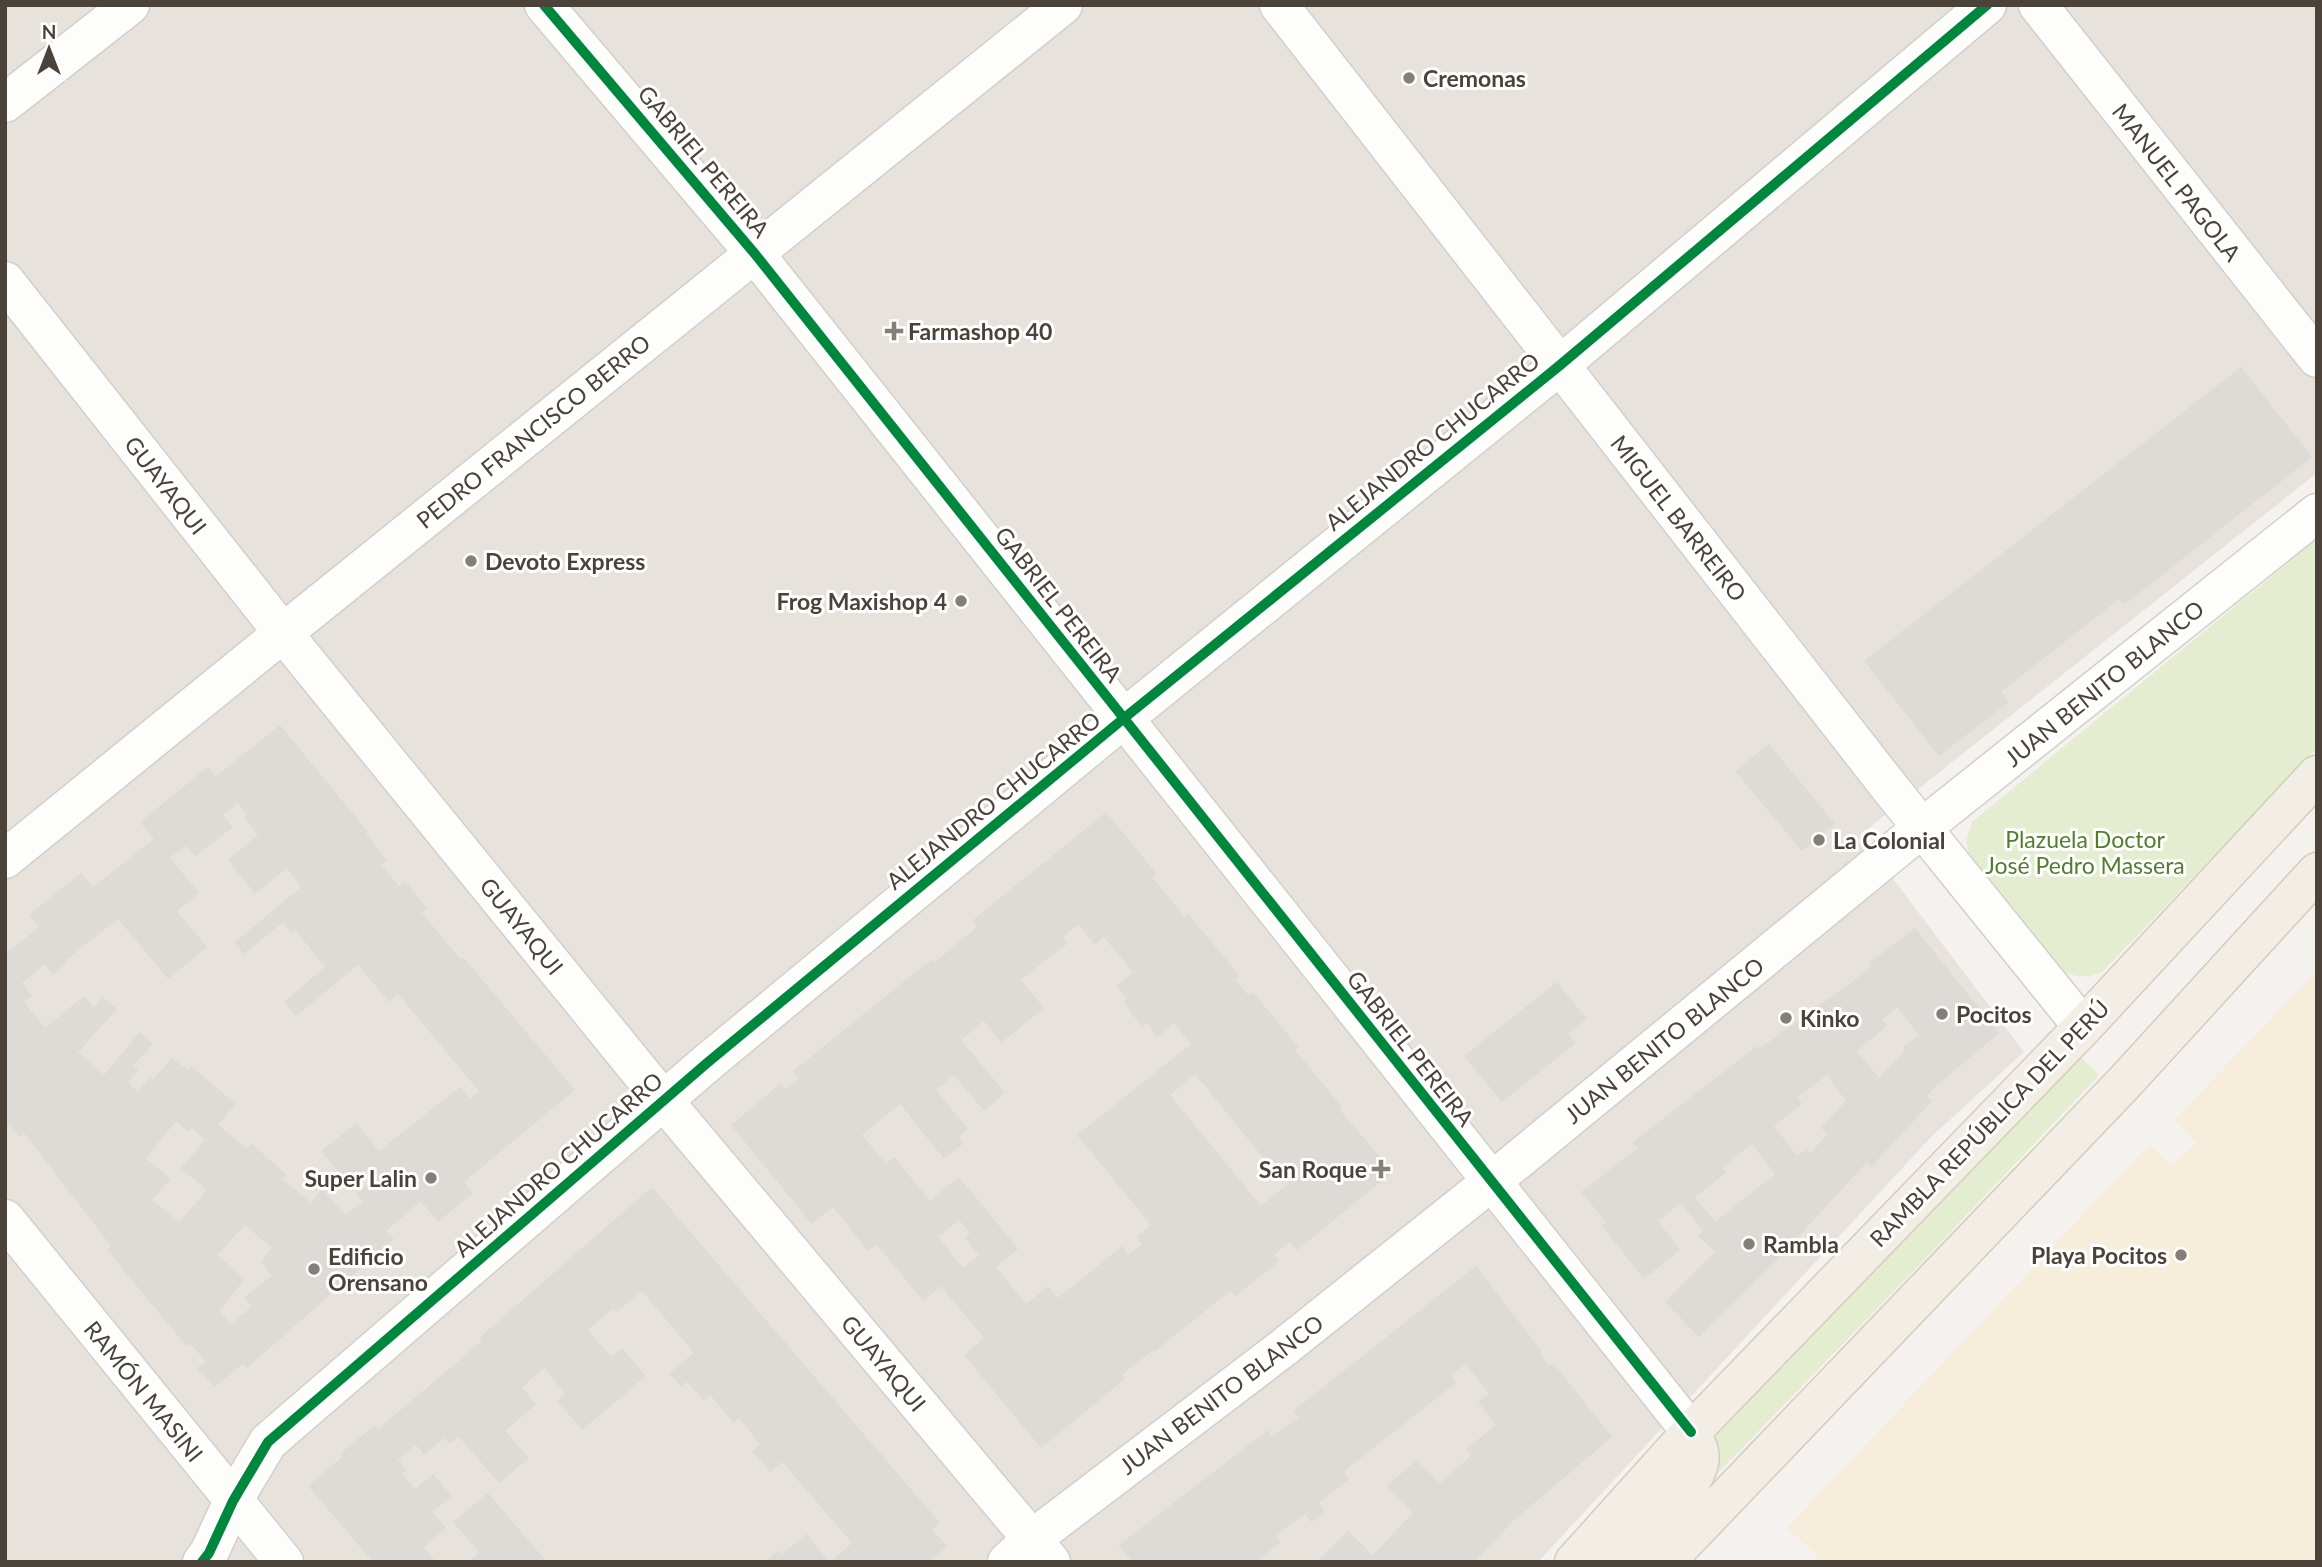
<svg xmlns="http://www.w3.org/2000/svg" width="2322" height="1567" viewBox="0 0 2322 1567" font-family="Lato,sans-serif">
<rect width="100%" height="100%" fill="#f4f1ee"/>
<path fill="#e7e2dc" d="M5,5H2317V473L1860,835L2024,1052L1931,1137L1538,1562H5Z"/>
<path fill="#e4edcf" d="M2317,539V748L2103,971C2089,979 2074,978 2060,970L1970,859L1966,841L1972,822Z
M2080,1057L2099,1075L1922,1262L1632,1562L1713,1458L1715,1437L2053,1083Z"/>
<path fill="#f6edda" d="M2317,971V1562H1813L1818,1556L1787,1528L2150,1144L2171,1166L2196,1143L2174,1120Z"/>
<path fill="#dedad6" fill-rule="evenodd" d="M2241,367L2312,457L2124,605L2119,599L2001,692L2009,702L1939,756L1864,661Z
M280,725L368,832L366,834L387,860L381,865L399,886L405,881L427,908L421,912L461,960L464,958L575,1090L464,1182L473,1193L438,1222L421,1201L386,1231L394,1239L247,1368L243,1364L214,1387L197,1368L206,1362L190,1343L187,1347L107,1250L111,1246L24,1133L20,1137L10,1123L7,1125L5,1124V954L39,927L29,915L81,873L93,887L154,839L140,822L208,767L216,776ZM238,803L247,815L244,818L258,835L228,860L255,894L287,868L301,887L234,943L244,954L283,922L292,933L295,930L325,967L284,1002L296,1016L358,965L389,1002L398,994L479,1091L470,1099L460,1087L379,1151L356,1123L321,1151L348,1183L364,1170L373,1181L356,1194L363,1202L345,1215L322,1189L311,1203L282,1179L286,1174L251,1143L247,1149L218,1125L236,1104L191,1066L188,1070L171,1058L153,1080L150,1076L138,1092L128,1083L138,1070L133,1066L153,1044L140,1032L104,1075L78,1052L117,1009L103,997L94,1008L84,996L45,1028L24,1002L32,996L22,983L45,964L53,974L68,962L66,960L118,919L168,979L207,947L177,911L199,893L170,858L186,846L195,857L233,827L223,815ZM176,1121L188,1132L192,1128L205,1140L181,1168L207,1190L179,1222L152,1200L171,1179L146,1158ZM245,1225L272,1248L261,1261L272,1276L244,1297L251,1307L231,1324L219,1311L245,1279L217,1255Z
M1769,744L1835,824L1802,851L1735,771Z
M1106,812L1157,874L1152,877L1185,917L1188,914L1240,976L1235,980L1249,996L1253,992L1299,1048L1295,1050L1342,1107L1339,1109L1393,1172L1297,1250L1290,1242L1274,1255L1279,1261L1235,1297L1230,1291L1154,1352L1153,1350L1122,1375L1125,1379L1041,1448L964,1355L984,1338L941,1286L923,1301L877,1245L868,1251L833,1207L812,1224L731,1125L781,1083L786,1089L799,1079L793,1071L932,959L935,962L977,927L972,921ZM1078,924L1095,945L1104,937L1133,972L1116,986L1127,999L1123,1002L1142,1027L1147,1023L1157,1037L1174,1023L1191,1044L1077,1135L1151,1225L1136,1237L1142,1244L1128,1255L1122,1246L1058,1298L1048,1286L1026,1304L996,1267L1018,1249L959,1177L930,1201L894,1157L886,1164L862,1135L900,1104L944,1159L964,1143L959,1137L968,1129L936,1090L954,1075L984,1111L1005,1093L961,1040L984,1021L1001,1043L1044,1008L1021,980L1068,943L1063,937ZM1195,1074L1270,1166L1273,1163L1289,1183L1261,1206L1170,1095ZM959,1220L970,1233L965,1238L979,1255L963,1268L938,1237Z
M1915,928L1999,1033L1935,1087L1926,1097L1932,1101L1871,1167L1867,1162L1774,1263L1699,1337L1665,1302L1715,1252L1698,1236L1703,1231L1681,1203L1658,1221L1680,1250L1644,1279L1602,1226L1606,1222L1581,1192L1638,1148L1633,1142L1757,1046L1759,1049L1852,982L1871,966L1869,963ZM1897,1007L1919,1035L1903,1047L1905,1050L1879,1078L1857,1051L1887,1026L1882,1020ZM1827,1075L1846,1101L1821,1127L1827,1135L1810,1153L1807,1148L1797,1156L1774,1126L1802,1104L1798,1097ZM1752,1144L1775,1174L1715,1222L1695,1197L1726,1173L1722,1168Z
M1557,982L1587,1019L1568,1034L1576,1043L1502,1102L1464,1056Z
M652,1187L940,1523L932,1530L947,1546L929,1562H830L852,1543L782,1462L770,1472L752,1451L760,1444L739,1418L734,1423L710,1395L704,1401L687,1382L681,1387L669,1373L694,1353L642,1291L617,1312L613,1309L588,1330L611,1357L622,1348L646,1376L582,1430L557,1401L565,1393L544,1368L522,1387L536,1404L505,1431L529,1458L499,1483L459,1437L450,1444L444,1438L424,1455L416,1445L398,1460L407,1470L402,1474L415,1489L433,1474L452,1496L432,1512L446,1528L424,1547L436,1562H373L308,1486L343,1456L341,1453L375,1425L378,1429L482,1341L479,1338Z
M1476,1266L1543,1353L1540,1354L1549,1366L1554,1364L1612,1437L1512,1522L1474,1562H1321L1319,1560L1348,1531L1373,1555L1413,1513L1387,1486L1416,1460L1440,1483L1471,1456L1466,1449L1496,1425L1478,1402L1489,1394L1466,1364L1451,1375L1456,1383L1344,1471L1349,1479L1319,1503L1325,1512L1311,1522L1305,1514L1276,1536L1281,1542L1256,1562H1133L1119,1545L1268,1430L1272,1437L1299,1417L1293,1411Z
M488,1493L547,1562H468L479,1552L453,1522Z
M807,1534L829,1562H765L778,1551L782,1554Z"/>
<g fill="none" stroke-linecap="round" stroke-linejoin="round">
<g stroke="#d2cfcb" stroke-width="41">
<path id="minor" d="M544,5L755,254L1691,1432
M1279,5L1890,788L2083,1027
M2038,5L2317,358
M5,281L283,633L663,1100L1051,1562
M5,859L283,633L1063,5
M5,1219L284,1562
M202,1562L209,1553L233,1501L268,1442L707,1063L1123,719L1559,366L1987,5"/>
</g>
<g stroke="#d2cfcb" stroke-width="41">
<path id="tertiary" d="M5,103L130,5
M1007,1562L1032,1539L1283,1348L1491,1182L1922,828L2317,513"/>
</g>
<g stroke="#d6cbbc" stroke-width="41">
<path id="primary" d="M1574,1562L1691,1432L2083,1027L2317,775
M1616,1562C1639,1538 1692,1494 1699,1463C1702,1452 1695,1442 1691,1432
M1665,1562L2124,1083L2317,872"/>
</g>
<use href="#minor" stroke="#fdfdfc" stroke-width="38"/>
<use href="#tertiary" stroke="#fdfdfc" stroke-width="38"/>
<use href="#primary" stroke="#f2eee6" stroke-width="38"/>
<g stroke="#fff" stroke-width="15">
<path id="cycleway" d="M544,5L755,254L1691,1432
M202,1562L209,1553L233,1501L268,1442L707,1063L1123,719L1559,366L1987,5"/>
</g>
<use href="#cycleway" stroke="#00873e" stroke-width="10"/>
</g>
<g fill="#867f78" stroke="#fff" stroke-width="2.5">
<circle cx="1409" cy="78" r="7"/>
<path d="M890.5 320.5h7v7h7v7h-7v7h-7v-7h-7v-7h7z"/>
<circle cx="471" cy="561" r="7"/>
<circle cx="961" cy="601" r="7"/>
<circle cx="1819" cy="840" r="7"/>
<circle cx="1942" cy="1014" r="7"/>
<circle cx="1786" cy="1018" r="7"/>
<path d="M1377.5 1158.5h7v7h7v7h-7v7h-7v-7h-7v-7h7z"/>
<circle cx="431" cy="1178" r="7"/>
<circle cx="1749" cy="1244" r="7"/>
<circle cx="2181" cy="1255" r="7"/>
<circle cx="314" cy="1269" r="7"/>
</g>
<g text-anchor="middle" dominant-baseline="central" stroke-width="6" stroke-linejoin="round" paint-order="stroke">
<g font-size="23" font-weight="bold" fill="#4b4239" stroke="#fff" text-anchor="start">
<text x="1423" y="78">Cremonas</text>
<text x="908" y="331">Farmashop 40</text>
<text x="485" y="561">Devoto Express</text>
<text x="947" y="601" text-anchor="end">Frog Maxishop 4</text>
<text x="1833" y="840">La Colonial</text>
<text x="1956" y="1014">Pocitos</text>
<text x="1800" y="1018">Kinko</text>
<text x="1367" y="1169" text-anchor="end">San Roque</text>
<text x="417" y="1178" text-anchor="end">Super Lalin</text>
<text x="1763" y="1244">Rambla</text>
<text x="2167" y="1255" text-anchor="end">Playa Pocitos</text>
<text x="328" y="1256">Edificio<tspan x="328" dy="26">Orensano</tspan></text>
</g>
<g font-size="23" fill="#4b4239" stroke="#fff">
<text transform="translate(704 161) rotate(50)">GABRIEL PEREIRA</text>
<text transform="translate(2177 182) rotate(52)">MANUEL PAGOLA</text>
<text transform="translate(533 431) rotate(-39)">PEDRO FRANCISCO BERRO</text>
<text transform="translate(1432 441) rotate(-39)">ALEJANDRO CHUCARRO</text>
<text transform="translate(166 485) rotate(52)">GUAYAQUI</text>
<text transform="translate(1679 518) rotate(52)">MIGUEL BARREIRO</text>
<text transform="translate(1059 604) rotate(52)">GABRIEL PEREIRA</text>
<text transform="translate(2104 683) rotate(-39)">JUAN BENITO BLANCO</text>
<text transform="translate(993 800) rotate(-39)">ALEJANDRO CHUCARRO</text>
<text transform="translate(522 926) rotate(51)">GUAYAQUI</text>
<text transform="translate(1664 1040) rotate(-39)">JUAN BENITO BLANCO</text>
<text transform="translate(1411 1048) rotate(52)">GABRIEL PEREIRA</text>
<text transform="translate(1989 1123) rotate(-46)">RAMBLA REPÚBLICA DEL PERÚ</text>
<text transform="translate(558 1164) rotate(-41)">ALEJANDRO CHUCARRO</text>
<text transform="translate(884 1363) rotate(50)">GUAYAQUI</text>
<text transform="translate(144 1391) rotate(51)">RAMÓN MASINI</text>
<text transform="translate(1221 1394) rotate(-37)">JUAN BENITO BLANCO</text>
</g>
<g font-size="23" fill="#527d2c" stroke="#fff">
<text x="2085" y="839">Plazuela Doctor<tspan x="2085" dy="26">José Pedro Massera</tspan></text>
</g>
</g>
<rect width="2322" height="1567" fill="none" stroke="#4b4239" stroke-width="14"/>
<g transform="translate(49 49)" stroke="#ffffff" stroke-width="5" paint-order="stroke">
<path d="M0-5L12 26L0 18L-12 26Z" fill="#4b4239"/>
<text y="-10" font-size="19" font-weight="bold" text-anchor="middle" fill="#4b4239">N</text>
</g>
</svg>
